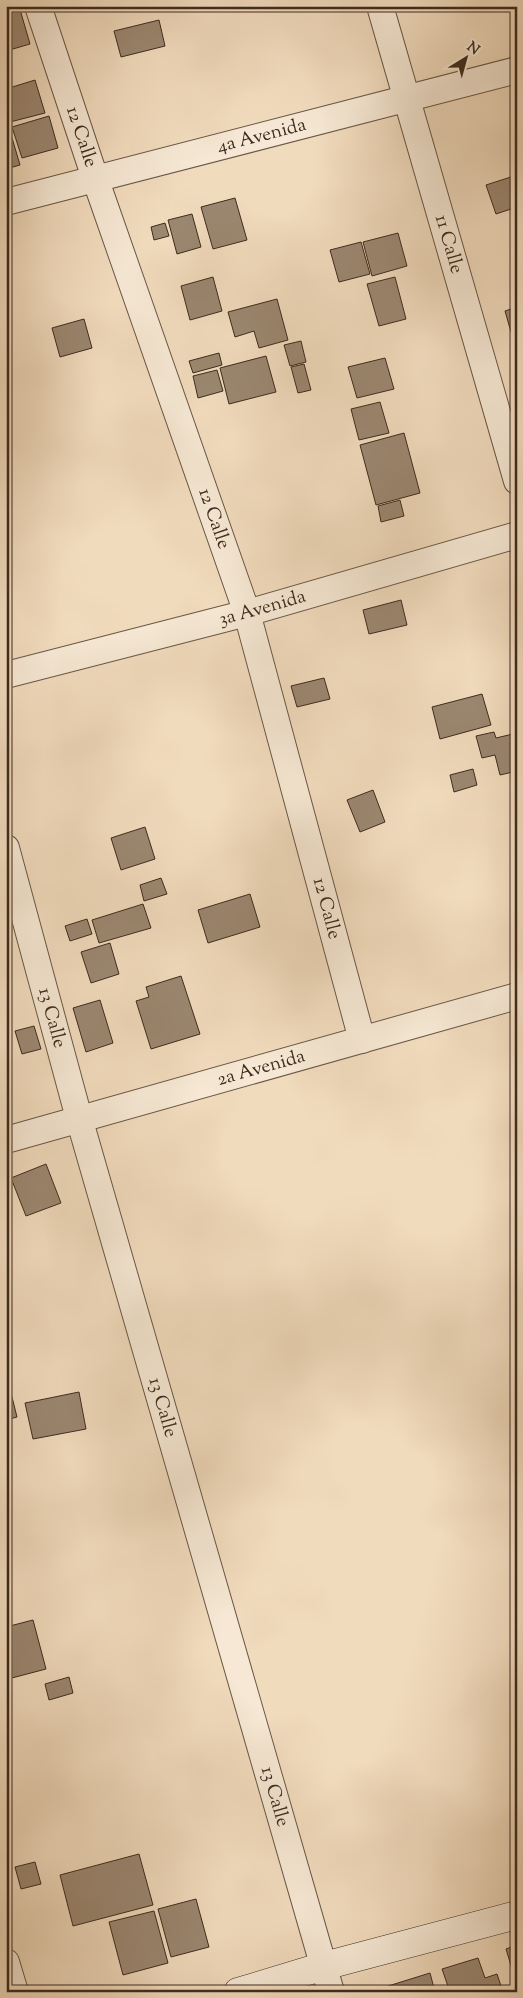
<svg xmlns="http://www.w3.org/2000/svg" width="523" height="1998" viewBox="0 0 523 1998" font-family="'Sorts Mill Goudy',serif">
<rect width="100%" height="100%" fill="#f1dbbd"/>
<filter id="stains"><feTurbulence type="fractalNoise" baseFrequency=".004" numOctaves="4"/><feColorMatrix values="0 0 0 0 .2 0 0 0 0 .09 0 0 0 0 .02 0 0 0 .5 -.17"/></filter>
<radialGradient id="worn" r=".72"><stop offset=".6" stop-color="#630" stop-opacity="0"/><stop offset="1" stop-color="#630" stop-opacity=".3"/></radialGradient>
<path fill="#9b8771" stroke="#3d2b1e" d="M6,6H19L30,44L6,51Z
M120,6H143L121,12Z
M276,6H299L277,11Z
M159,20L165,46L121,57L114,31Z
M35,80L45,113L10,122L6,109V89Z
M49,116L58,148L22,158L12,127Z
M10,131L20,165L6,169V132Z
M517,175V226L511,209L496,214L486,185Z
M235,198L247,240L213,249L201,207Z
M192,214L201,247L177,254L168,220Z
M165,223L169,236L154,240L151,227Z
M398,233L407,266L372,276L363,242Z
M361,242L370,274L339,282L330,250Z
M213,277L222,311L190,320L181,286Z
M395,277L406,319L379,326L367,284Z
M277,299L288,340L259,348L254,331L235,337L228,312Z
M517,307V330L511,332L505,311Z
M84,319L92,348L60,357L52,328Z
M301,341L306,362L290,366L284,345Z
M219,353L222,365L193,373L189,361Z
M266,356L276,392L229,404L220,368Z
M385,358L394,389L357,398L348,367Z
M304,364L311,390L298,393L291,367Z
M217,370L223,391L198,398L193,376Z
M380,402L389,433L359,440L351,409Z
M404,433L420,493L376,505L360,445Z
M400,500L404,516L381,522L378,506Z
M401,600L407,625L369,634L363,610Z
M517,640V660L512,642Z
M324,678L330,699L297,707L291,686Z
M482,694L491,725L440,739L432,707Z
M494,732L496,738L517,733V771L500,775L495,755L482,758L476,736Z
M473,769L477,785L454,792L450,775Z
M373,790L385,822L360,832L347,800Z
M145,827L155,859L121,870L111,838Z
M161,878L167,894L144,901L140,885Z
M250,894L260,927L208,943L198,910Z
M143,904L151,928L99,943L92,920Z
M87,919L92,934L70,941L65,926Z
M110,943L119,974L91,983L81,952Z
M181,976L200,1034L151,1049L136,1001L149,997L146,987Z
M100,1000L113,1043L86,1052L73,1008Z
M34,1026L41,1049L22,1054L15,1031Z
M6,1044L11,1058L6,1060Z
M46,1164L61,1203L26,1216L11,1178Z
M9,1385L17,1417L6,1420V1386Z
M79,1392L86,1429L33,1439L25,1403Z
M33,1620L46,1669L8,1679L6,1627Z
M69,1677L73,1693L49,1700L45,1684Z
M139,1854L153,1905L73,1926L60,1875Z
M35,1862L41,1884L21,1889L15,1867Z
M196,1899L209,1947L171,1957L158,1909Z
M154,1911L168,1963L123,1975L109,1922Z
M517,1945V1982H516L506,1949Z
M478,1958L485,1978L497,1974L503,1992H466L465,1988L450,1992L442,1969Z
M430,1973L435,1992H387L385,1987Z"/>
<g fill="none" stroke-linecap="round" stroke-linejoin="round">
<g stroke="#6a5746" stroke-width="28">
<g id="minor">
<path id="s1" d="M38,6L95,178L247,613L362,1040"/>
<path id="s2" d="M380,6L517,481"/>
<path id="s3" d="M6,202L517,70"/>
<path id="s4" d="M6,675L247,613L517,535"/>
<path id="s5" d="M6,848L79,1118L331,1992"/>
<path id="s6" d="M6,1140L517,996"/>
<path d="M6,1962L15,1992"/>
</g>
</g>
<g stroke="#3d2b1e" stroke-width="29">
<path id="secondary" d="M238,1992L324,1966L517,1915"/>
</g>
<use href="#minor" stroke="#f6e8d4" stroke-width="26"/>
<use href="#secondary" stroke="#f6e8d4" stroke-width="28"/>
</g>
<g text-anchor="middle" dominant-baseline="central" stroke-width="4.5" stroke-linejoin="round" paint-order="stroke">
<g font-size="19" fill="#3d2b1e" stroke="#f6e8d4">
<text stroke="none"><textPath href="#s1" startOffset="138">12 Calle</textPath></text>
<text stroke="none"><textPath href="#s3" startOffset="264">4a Avenida</textPath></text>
<text stroke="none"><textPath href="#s2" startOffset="248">11 Calle</textPath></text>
<text stroke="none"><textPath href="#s1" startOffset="542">12 Calle</textPath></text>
<text stroke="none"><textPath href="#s4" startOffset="265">3a Avenida</textPath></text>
<text stroke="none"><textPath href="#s1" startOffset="948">12 Calle</textPath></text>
<text stroke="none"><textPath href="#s5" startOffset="176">13 Calle</textPath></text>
<text stroke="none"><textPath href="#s6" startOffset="265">2a Avenida</textPath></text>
<text stroke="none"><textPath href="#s5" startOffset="581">13 Calle</textPath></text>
<text stroke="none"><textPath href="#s5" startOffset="986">13 Calle</textPath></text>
</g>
</g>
<rect width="523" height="1998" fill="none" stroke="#f1dbbd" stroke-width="25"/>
<rect x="8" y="8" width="508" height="1983" fill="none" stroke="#3d2b1e" stroke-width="2.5"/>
<rect x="12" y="12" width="498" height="1973" fill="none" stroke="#3d2b1e"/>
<g transform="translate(466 58) rotate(37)" stroke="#f6e8d4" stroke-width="4" paint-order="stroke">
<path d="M0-4L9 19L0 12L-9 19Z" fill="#3d2b1e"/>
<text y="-8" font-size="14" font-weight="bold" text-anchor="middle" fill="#3d2b1e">N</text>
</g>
<rect width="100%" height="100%" filter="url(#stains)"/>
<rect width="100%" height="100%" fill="url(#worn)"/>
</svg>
